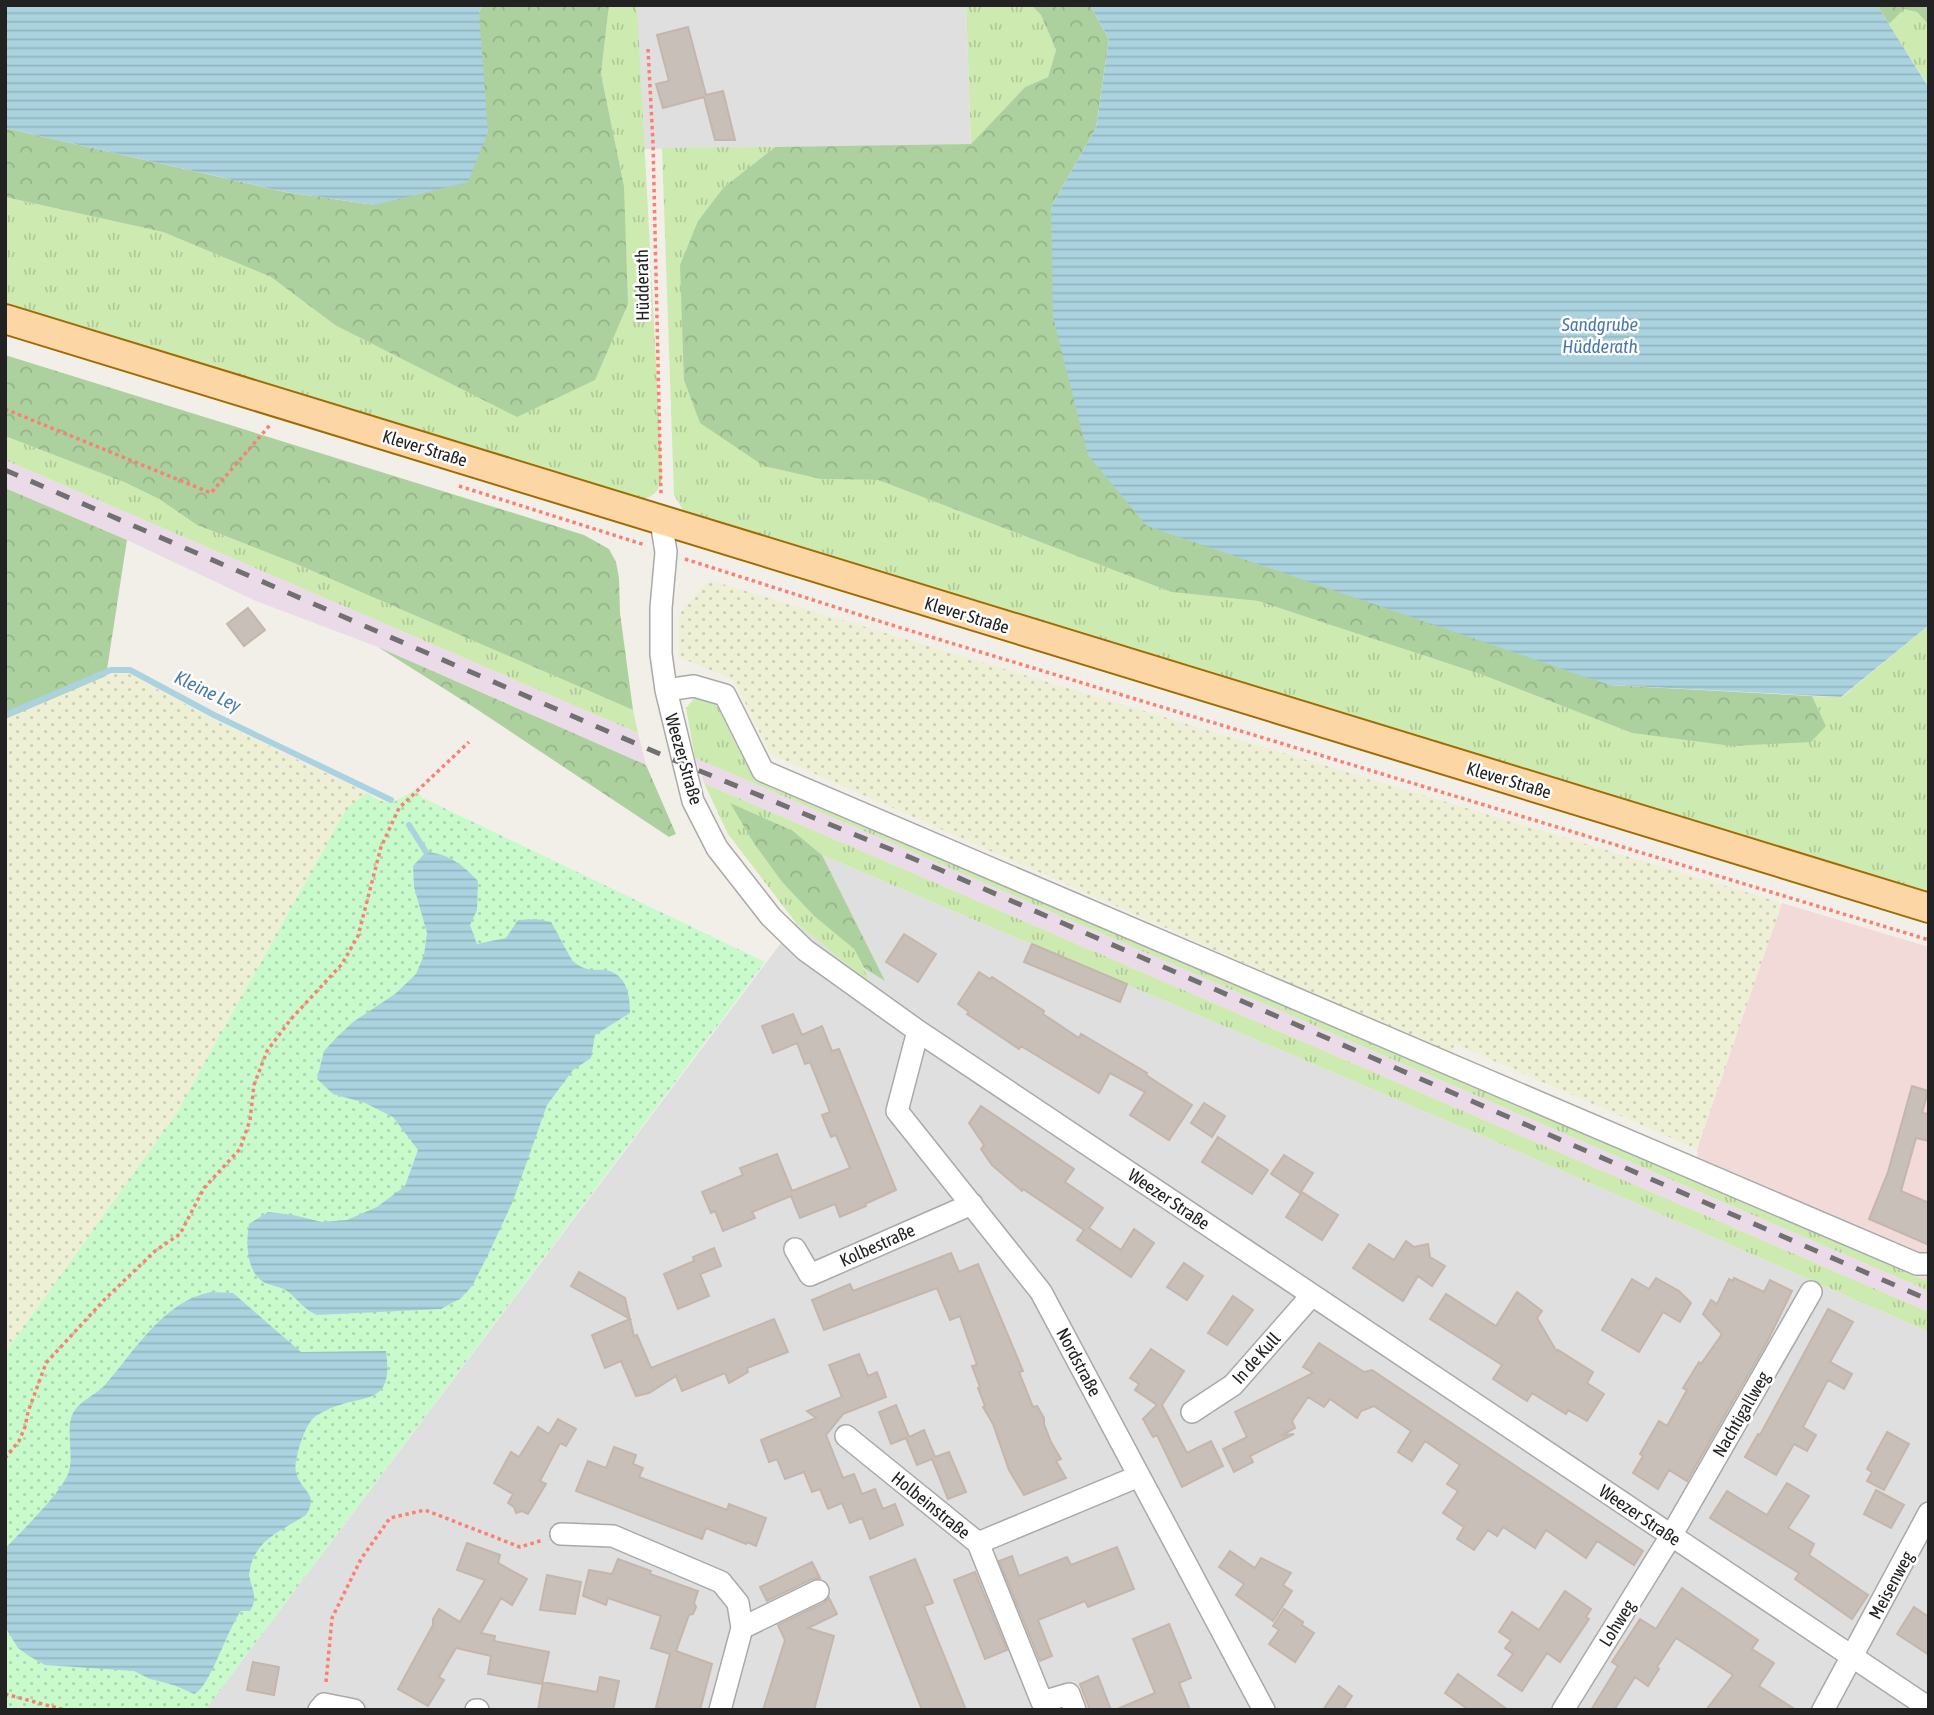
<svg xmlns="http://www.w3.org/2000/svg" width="1934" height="1715" viewBox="0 0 1934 1715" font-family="'Asap Condensed',sans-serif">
<defs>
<pattern id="farmland-dots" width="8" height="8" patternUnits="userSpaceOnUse" patternTransform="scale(1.75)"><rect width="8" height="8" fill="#eef0d5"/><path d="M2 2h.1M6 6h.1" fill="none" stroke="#ccceb7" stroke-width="1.8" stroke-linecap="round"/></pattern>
<pattern id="grass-tufts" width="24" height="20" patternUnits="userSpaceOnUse" patternTransform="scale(1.75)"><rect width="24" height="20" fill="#cdebb0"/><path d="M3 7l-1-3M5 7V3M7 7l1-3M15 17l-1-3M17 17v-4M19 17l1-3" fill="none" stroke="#b0c997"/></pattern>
<pattern id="forest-crowns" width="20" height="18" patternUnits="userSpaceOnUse" patternTransform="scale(1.75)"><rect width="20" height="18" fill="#add19e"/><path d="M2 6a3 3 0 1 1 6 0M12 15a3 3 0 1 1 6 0" fill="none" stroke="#95b388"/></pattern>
<pattern id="park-dots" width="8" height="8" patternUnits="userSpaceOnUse" patternTransform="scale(1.75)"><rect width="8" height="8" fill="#c8facc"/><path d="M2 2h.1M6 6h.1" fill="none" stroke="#acd6af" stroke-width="1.8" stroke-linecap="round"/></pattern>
<pattern id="water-rules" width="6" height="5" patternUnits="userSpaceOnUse" patternTransform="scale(1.75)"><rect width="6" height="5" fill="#aad3df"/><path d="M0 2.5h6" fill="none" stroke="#92b5bf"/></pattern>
</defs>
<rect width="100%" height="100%" fill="#f2efe9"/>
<path fill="#e0dfdf" d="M637,5H966L971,145L643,149Z
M822,855L1499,1143L1929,1332V1710H205L796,923L870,983L864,968L884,980Z"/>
<path fill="#f2dad9" d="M1782,903L1929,947V1282L1699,1183L1697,1149Z"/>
<path fill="#ebdbe8" d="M5,460L638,733L646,765L378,647L256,601L127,540L5,488Z
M695,758L1929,1291V1312L704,783Z"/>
<path fill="url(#farmland-dots)" d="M709,580L1782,903L1697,1149L1455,1044L1448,1058L1189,938L770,754L734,680L679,657V614Z
M120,672L129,674L213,719L367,793L347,809L176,1114L5,1353V719L106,676Z"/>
<path fill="url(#grass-tufts)" d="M609,5H637L662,475C661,491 652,499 637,500L5,304V197L163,232L271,277L335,325L624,186L601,74Z
M966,5H1031L1041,15L1056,50L1048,77L1025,87L971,144Z
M1904,8L1917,12L1929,25V87L1889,24Z
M775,147L724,187L821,479L878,480L1171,592L1258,601L1480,674L1632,733L1826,726L1812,696L1842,697L1929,625V894L683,510L674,495L662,148Z
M5,436L124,482L159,499L197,525L294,563L633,710L638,733L5,460Z
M696,696L709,697L717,706L751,774L1929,1282V1291L695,758L686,708Z
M704,783L1929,1312V1332L1499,1143L822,855L793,831L755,845L782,882L814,916L854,949L871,984L796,923L728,834Z"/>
<path fill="url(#forest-crowns)" d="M483,5H609L601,74L624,186L628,304L595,380L517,417L335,325L271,277L163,232L5,197V128L285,192L375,205Z
M1031,5H1090L1109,39L1096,128L1051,207L1609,685L1812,696L1826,726L1811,742L1732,746L1632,733L1480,674L1258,601L1171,592L878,480L821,479L764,466L700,423L684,380L680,265L698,221L724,187L775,147L971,144L1025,87L1048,77L1056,50L1041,15Z
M1877,5H1929V25L1917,12L1904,9L1889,24Z
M5,355L584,535L609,549L616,562L619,578L620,613L633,710L294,563L197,525L159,499L124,482L5,436Z
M5,488L127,540L106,676L5,719Z
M378,647L646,765L676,834L669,837L478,710Z
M730,803L793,831L822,855L885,981L864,968L854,949L814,916L782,882L755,845Z"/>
<path fill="url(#park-dots)" d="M415,790L423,798L765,962L205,1710H5V1353L176,1114L347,808L367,793L381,801L392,803Z"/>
<path fill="url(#water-rules)" d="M5,5H483L479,12L488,132L468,182L375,205L285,192L5,128Z
M1090,5H1877L1929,88V625L1841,697L1609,685L1147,526L1088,455L1053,317L1051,207L1096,128L1109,39Z
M426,852C448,853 463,865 478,881L477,910L470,925L477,944L506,938L518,920L536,919L551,922C556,930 570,958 573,961C589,975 597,967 610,971C628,978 630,997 630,1013L595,1035L591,1058L573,1070L547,1105L513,1201L488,1255L472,1286L461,1298L441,1309L317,1315C304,1310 298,1299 287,1291C280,1286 269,1286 262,1281C246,1270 246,1241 249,1224L268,1212L293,1215L322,1222L347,1220L377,1207L405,1186L418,1150L393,1117L365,1103L333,1094L317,1079L324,1051L336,1038L353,1022L395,994L416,974L424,955L427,933L414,887L413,866Z
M211,1292L233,1293L301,1352L386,1351C394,1407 365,1393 329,1409C323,1412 315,1415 311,1421C304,1429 293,1462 296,1472C300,1491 320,1493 306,1515C285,1529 258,1538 251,1565C250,1570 248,1575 250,1580C254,1593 257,1599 250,1611H241C227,1629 210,1688 194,1694L174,1685L150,1679L134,1671L45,1665L29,1656L18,1648L5,1627V1549C21,1531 63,1492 69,1471C74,1454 65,1429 73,1413C79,1401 96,1395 105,1385C134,1352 163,1301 211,1292Z"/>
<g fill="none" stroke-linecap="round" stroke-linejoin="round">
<path stroke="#aad3df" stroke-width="6" d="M5,715L111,670H130L214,715L391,800
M409,825L426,852"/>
</g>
<path fill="#c7bfb8" stroke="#c4b6ab" stroke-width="2" d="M688,27L706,95L723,91L735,140H715L704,97L663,108L656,84L669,81L657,35Z
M248,608L265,630L244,646L227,624Z
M904,934L936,954L918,982L886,962Z
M1032,944L1127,984L1120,1002L1024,962Z
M979,972L990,979L992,977L1044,1011L1043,1014L1079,1038L1081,1034L1147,1073L1146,1075L1192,1105L1169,1140L1130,1115L1145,1092L1110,1073L1099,1093L1021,1046L1019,1049L967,1014L969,1012L958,1004Z
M793,1014L802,1035L822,1026L832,1051L839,1049L896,1190L865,1204L866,1206L840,1217L835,1204L800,1218L791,1196L752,1212L755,1218L723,1231L715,1211L711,1213L702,1192L743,1175L740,1168L777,1154L792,1191L850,1168L836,1135L831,1137L822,1115L830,1112L810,1062L805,1064L797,1043L773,1053L762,1026Z
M1912,1086L1928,1091L1922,1113L1929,1114V1141L1916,1138L1901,1191L1929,1203V1245L1869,1219L1888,1172Z
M1204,1103L1225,1116L1212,1137L1191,1123Z
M981,1106L1074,1169L1065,1182L1103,1208L1089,1228L1121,1250L1134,1229L1154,1243L1131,1277L1077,1240L1084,1230L1023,1189L1022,1191L992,1165L981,1149L984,1145L969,1123Z
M1218,1137L1268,1170L1252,1194L1202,1162Z
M1284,1155L1313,1173L1300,1193L1271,1174Z
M1302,1192L1338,1215L1322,1240L1286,1217Z
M1406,1241L1414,1247L1428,1244L1430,1257L1445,1266L1432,1286L1418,1276L1403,1301L1353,1268L1369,1244L1394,1260Z
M714,1248L721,1266L700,1274L709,1296L678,1309L664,1274L694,1261L693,1257Z
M951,1253L959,1272L978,1264L1023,1371L1019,1372L1033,1407L1037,1406L1044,1418V1424L1051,1442L1061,1459L1056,1461L1066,1478L1024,1495L1009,1470L993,1424L983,1407L985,1406L978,1388L980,1387L972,1366L977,1365L960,1316L950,1320L937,1288L824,1330L812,1300L850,1284L853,1291Z
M1184,1263L1203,1276L1187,1300L1167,1287Z
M579,1272L625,1298L634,1336L637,1335L651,1368L774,1319L788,1352L747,1368L748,1372L729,1383L725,1373L682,1391L676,1376L649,1393L636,1396L621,1361L605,1368L592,1335L630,1319L571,1286Z
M1656,1278L1679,1291L1691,1303L1680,1322L1663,1312L1639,1352L1602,1330L1632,1279L1649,1289Z
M1734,1278L1764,1292L1770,1280L1792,1291L1767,1342L1687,1481L1669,1470L1658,1489L1633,1473L1643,1456L1640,1454L1659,1421L1667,1426L1687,1390L1683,1388L1699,1362L1701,1364L1722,1334L1703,1314L1711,1300L1717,1304L1729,1279L1733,1281Z
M1517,1292L1542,1311L1537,1318L1557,1352L1558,1350L1593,1372L1587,1383L1604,1394L1587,1421L1568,1410L1566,1414L1532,1393L1527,1401L1493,1379L1502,1365L1430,1319L1446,1294L1496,1326Z
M1233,1296L1253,1310L1227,1345L1208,1333Z
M1828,1309L1853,1322L1830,1362L1852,1374L1844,1389L1828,1380L1803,1427L1816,1435L1807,1451L1794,1444L1776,1475L1745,1457L1758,1434L1760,1435Z
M1319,1343L1364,1372L1372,1370L1643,1551L1634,1565L1597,1541L1586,1558L1546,1530L1535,1548L1503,1527L1497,1536L1488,1530L1474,1550L1457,1539L1464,1527L1443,1513L1458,1491L1447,1484L1460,1465L1425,1441L1412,1461L1398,1452L1411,1431L1374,1406L1361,1411L1357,1418L1330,1399L1324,1407L1308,1397L1292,1421L1295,1428L1282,1435L1294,1434L1250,1456L1253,1462L1234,1472L1223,1449L1247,1437L1235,1412L1313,1373L1303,1367Z
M1151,1349L1184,1371L1162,1405L1187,1453L1211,1441L1223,1466L1182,1487L1157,1435L1153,1437L1143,1419L1157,1405L1135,1390L1139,1384L1130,1378Z
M859,1354L868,1376L877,1372L886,1397L843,1414L826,1435L843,1478L854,1474L862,1494L875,1489L883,1509L895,1504L903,1525L870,1539L862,1518L850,1523L842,1503L828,1509L820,1489L812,1492L804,1472L785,1479L777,1459L769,1462L761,1440L816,1418L807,1411L842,1397L829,1365Z
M896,1405L909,1437L924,1430L935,1457L949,1452L966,1492L948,1499L932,1459L917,1465L906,1438L891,1444L879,1412Z
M558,1419L576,1429L566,1446L560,1443L540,1481L546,1484L528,1514L522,1511L516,1513L514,1507L508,1503L513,1494L494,1483L511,1452L519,1457L538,1427L549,1434Z
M1887,1432L1909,1444L1884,1490L1867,1481L1872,1472L1867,1469Z
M614,1447L636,1455L633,1464L643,1468L639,1477L727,1510L729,1504L766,1518L756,1546L747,1542L746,1544L706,1528L702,1539L576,1491L588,1461L606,1468Z
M1787,1483L1809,1496L1788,1528L1814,1544L1809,1555L1868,1595L1852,1619L1795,1579L1799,1573L1710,1518L1727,1491L1767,1515Z
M1876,1490L1904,1505L1891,1528L1864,1514Z
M467,1543L500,1555L498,1563L527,1579L512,1605L501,1598L481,1633L495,1636L494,1641L549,1652L542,1684L488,1674L491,1656L456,1648L439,1677L444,1680L428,1706L398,1689L433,1625V1619L439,1609L460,1622L485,1580L457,1570Z
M1117,1547L1134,1589L1088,1607L1085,1601L1038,1620L1052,1656L1040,1661L999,1561L1012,1556L1019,1576L1067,1557L1071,1565Z
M1230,1551L1255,1568L1261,1558L1291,1573L1283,1585L1292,1591L1273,1621L1236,1595L1244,1584L1219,1567Z
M618,1559L651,1571L650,1574L698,1591L694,1603L696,1607L693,1614L689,1615L676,1651L712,1664L700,1710H666L656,1707L670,1654L651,1648L661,1616L608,1598L606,1605L583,1596L589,1570L612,1574Z
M915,1559L933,1603L924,1606L966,1710H922L870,1577Z
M812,1562L820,1578L812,1579L767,1601L760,1587Z
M975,1572L1007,1650L985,1659L954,1580Z
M547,1575L581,1582L575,1614L540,1610Z
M1682,1588L1758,1640L1752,1649L1774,1663L1759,1686L1796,1710H1706L1733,1675L1676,1638L1657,1667L1659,1669L1648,1686L1635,1677L1614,1710H1591L1618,1666L1612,1662L1640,1619L1656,1629Z
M1565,1591L1591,1609L1586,1617L1589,1619L1560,1662L1547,1653L1522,1691L1498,1675L1513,1654L1505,1648L1511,1640L1499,1632L1512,1612L1539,1630Z
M829,1598L837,1614L808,1628L834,1636L814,1710H763L785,1640L778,1625L824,1603Z
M1914,1607L1929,1617V1655L1897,1634Z
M1284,1609L1303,1622L1302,1625L1314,1633L1295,1662L1269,1644L1279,1630L1273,1626Z
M1169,1624L1191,1678L1179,1683L1190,1710H1115L1155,1693L1133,1639Z
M253,1662L279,1667L274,1695L247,1690Z
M1458,1674L1508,1710H1469L1445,1693Z
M1098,1676L1111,1710H1090L1080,1684Z
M600,1677L619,1681L613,1710H538L543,1682L597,1692Z
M1339,1686L1352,1696L1343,1710H1323Z"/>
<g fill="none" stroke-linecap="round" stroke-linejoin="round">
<g stroke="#a9a9a9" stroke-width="24">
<path id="minor" d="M661,521L666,552L661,608V654L666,690L693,801L717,848L771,917L805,950L918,1031L1929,1708
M666,690L694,686L725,695L763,771L1917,1264H1929
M918,1031L897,1111L1041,1292L1264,1710
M795,1249L810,1275L972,1204
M1192,1412L1233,1385L1312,1295
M846,1436L978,1543L1042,1702L1069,1694L1075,1710
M561,1534L613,1536L721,1582L738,1603L742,1628L720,1710
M978,1543L1139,1476
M742,1628L818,1591
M319,1710L324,1704L354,1710
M476,1710H478
M1563,1710L1671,1536L1811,1292
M1823,1710L1929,1513"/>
</g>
<g stroke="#a06b00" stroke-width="32">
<path id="major" d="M5,319L1929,908"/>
</g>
<path stroke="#fa8072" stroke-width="3.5" stroke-dasharray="3.5 3.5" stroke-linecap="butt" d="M648,49L653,143L661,494
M5,409L211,493L270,425
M459,486L645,545
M685,559L885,623L1929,940
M5,1458L19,1441L25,1427L28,1412L46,1363L105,1299L155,1251L180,1234L204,1188L240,1149L250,1120L254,1085L267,1051L291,1019L342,964L358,936L381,847L399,808L469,742
M326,1682L332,1618L361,1559L390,1518L425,1510L520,1547L543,1540
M5,1694L65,1710"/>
<use href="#minor" stroke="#fff" stroke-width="21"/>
<use href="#major" stroke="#fcd6a4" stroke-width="28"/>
<path stroke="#707070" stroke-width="5" stroke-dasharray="14 14" stroke-linecap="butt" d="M5,470L683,764L936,868L1929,1300"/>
</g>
<g text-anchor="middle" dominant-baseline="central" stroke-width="5" stroke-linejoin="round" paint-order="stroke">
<g font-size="18" fill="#222" stroke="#fff">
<text transform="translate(642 285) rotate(-91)">Hüdderath</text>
<text transform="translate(425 448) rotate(17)">Klever Straße</text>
<text transform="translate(967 615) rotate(17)">Klever Straße</text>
<text transform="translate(684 759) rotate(74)">Weezer Straße</text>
<text transform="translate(1509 780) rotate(17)">Klever Straße</text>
<text transform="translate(1169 1199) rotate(34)">Weezer Straße</text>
<text transform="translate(877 1245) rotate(-24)">Kolbestraße</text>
<text transform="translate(1256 1358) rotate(-48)">In de Kull</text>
<text transform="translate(1079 1362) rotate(62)">Nordstraße</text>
<text transform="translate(1741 1414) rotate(-60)">Nachtigallweg</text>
<text transform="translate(931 1505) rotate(39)">Holbeinstraße</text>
<text transform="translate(1640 1515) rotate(34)">Weezer Straße</text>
<text transform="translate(1891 1585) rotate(-62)">Meisenweg</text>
<text transform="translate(1617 1623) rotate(-58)">Lohweg</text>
</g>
<g font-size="19" font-style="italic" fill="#4a7aab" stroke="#fff">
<text x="1600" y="324">Sandgrube<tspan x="1600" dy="22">Hüdderath</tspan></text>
<text transform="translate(208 691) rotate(26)">Kleine Ley</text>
</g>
</g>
<rect width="1934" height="1715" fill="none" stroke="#222222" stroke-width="14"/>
</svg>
